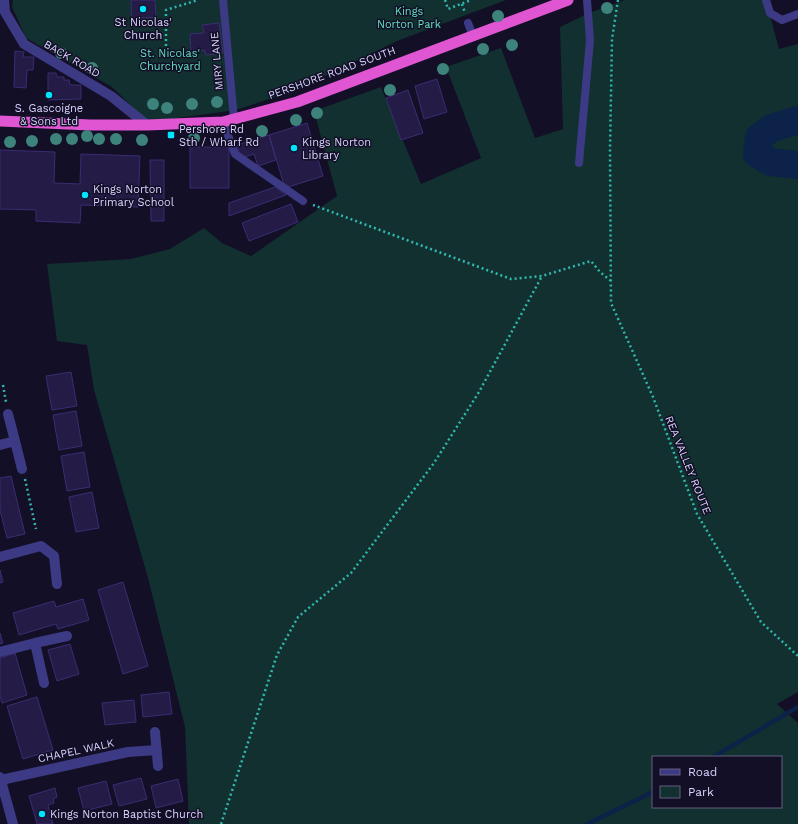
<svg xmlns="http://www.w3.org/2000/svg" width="798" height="824" viewBox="0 0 798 824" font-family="'Work Sans',sans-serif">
<rect width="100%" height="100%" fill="#130f26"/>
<path fill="#12302f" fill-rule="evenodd" d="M13,0H506L397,41L294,91L236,110L148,122L112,87L26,38L12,7Z
M625,0H766L779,49L798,44V692L777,704L798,723V824H189L185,727L148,578L94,390L87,345L57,341L47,264L131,259L170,249L204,228L222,243L251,256L337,196L314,111L381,87L421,184L481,158L446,67L501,48L535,138L563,129L560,27L589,13ZM653,757H781V807H653Z"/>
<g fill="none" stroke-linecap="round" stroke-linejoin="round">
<path stroke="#0c2248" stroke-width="4.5" d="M713,757L798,707
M587,824L653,792"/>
<path stroke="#0c2248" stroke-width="28" d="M798,120L772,128L759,137L757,154L771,162L798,165"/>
</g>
<path fill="#241b47" stroke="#3b2d73" d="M131,0H155L156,17L132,19Z
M219,23L223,53L206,55L205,50L191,52L190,34L204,33L202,25Z
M15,51L24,52L23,57H34L33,70H27L26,88L14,87Z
M48,73H56L57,77H64V80H69L70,85H81V99L48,100Z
M437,79L447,112L424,119L415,86Z
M408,90L423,133L401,140L386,98Z
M307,123L323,176L285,188L269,135Z
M269,135L276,160L258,166L254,154L241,158L237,145Z
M190,147H229V188H190Z
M0,150L55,152L54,183L80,184L81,154L140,156L138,207L81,205L80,223L36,221V210L0,209Z
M150,160H164V221H151Z
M275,187L286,195L229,216V203Z
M291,204L298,222L249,241L242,223Z
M71,372L77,406L52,410L46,376Z
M76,411L82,446L59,450L53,415Z
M84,452L90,487L67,491L61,456Z
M11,476L25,534L7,538L0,510V478Z
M92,492L99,528L76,532L69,497Z
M0,570L3,582L0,583Z
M123,582L148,666L123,674L98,590Z
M83,599L89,620L58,629L56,624L19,635L13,613L54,601L56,607Z
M0,633L3,643L0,644Z
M70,644L79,674L57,681L48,650Z
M15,653L27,695L2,703L0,696V658Z
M169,692L172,714L143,717L141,695Z
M37,697L53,750L23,759L7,706Z
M134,700L136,722L105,725L102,703Z
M141,778L147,799L119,806L113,785Z
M178,779L183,801L156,808L151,786Z
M106,781L112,804L84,811L78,788Z
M55,788L57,797L53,799L54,803L48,805L53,824H37L29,796Z"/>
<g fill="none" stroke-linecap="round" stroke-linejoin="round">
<path stroke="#2fb8b0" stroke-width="2.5" stroke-dasharray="2 3" stroke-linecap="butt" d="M445,0L448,9L471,0
M618,0L612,39L610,150L611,303L653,397L697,514L761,622L798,656
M462,4L465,13
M166,51V10L198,0
M313,205L511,279L542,276L591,261L600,272L611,281
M3,385L6,402
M25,479L36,529
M221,824L277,655L298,617L351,573L434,463L479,392L542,276"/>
<path stroke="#3d3a85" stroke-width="8" d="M223,0L234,119
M766,0L770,13L782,20L798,14
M468,23L473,36
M223,122L235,154L303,201
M579,163L590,40L587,0"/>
<path stroke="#3d3a85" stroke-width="10" d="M4,0L5,12L24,44L111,96L147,125
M8,414L15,441
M0,445L15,441L22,469
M0,557L41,546L54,556L57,584
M35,643L44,683
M0,652L35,643L67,636
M155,732L158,766
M1,780L128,752L157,750"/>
<path stroke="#3d3a85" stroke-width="10" d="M0,777L13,824"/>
<path stroke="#e055d1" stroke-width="11" d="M0,121L90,125H147L223,122L297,102L568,0"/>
</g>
<g fill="#3d827b">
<circle cx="607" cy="8" r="6"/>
<circle cx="498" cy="16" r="6"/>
<circle cx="512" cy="45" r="6"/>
<circle cx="483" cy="49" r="6"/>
<circle cx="61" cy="53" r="6"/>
<circle cx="92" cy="68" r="6"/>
<circle cx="443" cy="69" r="6"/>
<circle cx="390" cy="90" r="6"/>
<circle cx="217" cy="102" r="6"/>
<circle cx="153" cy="104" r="6"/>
<circle cx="192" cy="104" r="6"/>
<circle cx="167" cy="108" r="6"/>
<circle cx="317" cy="113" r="6"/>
<circle cx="296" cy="120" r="6"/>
<circle cx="262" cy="131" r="6"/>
<circle cx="87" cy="136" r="6"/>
<circle cx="194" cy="138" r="6"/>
<circle cx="56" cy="139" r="6"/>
<circle cx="72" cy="139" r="6"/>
<circle cx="99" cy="139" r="6"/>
<circle cx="116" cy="139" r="6"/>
<circle cx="142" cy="140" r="6"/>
<circle cx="32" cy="141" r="6"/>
<circle cx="10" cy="142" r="6"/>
</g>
<g fill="#00e5ff" stroke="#130f26" stroke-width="1.5">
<circle cx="143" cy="9" r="4"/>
<circle cx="49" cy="95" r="4"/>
<rect x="167" y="131" width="8" height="8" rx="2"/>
<circle cx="294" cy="148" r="4"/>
<circle cx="85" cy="195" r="4"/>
<circle cx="42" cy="814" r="4"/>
</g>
<g text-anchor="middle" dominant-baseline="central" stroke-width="3" stroke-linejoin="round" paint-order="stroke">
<g font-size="11" fill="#5fe0c0" stroke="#130f26">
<text x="409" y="11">Kings<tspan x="409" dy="13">Norton Park</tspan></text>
<text x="170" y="53">St. Nicolas'<tspan x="170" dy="13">Churchyard</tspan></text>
</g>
<g font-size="11" fill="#d9d4ff" stroke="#130f26" text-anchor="start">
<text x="143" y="22" text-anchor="middle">St Nicolas'<tspan x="143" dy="13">Church</tspan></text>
<text x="49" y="108" text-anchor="middle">S. Gascoigne<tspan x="49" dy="13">&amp; Sons Ltd</tspan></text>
<text x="179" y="129">Pershore Rd<tspan x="179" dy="13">Sth / Wharf Rd</tspan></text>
<text x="302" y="142">Kings Norton<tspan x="302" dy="13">Library</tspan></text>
<text x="93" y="189">Kings Norton<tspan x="93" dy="13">Primary School</tspan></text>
<text x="50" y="814">Kings Norton Baptist Church</text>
</g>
<g font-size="11" fill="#d9d4ff" stroke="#130f26">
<text transform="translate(72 59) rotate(30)">BACK ROAD</text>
<text transform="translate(217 61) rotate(-95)">MIRY LANE</text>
<text transform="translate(332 73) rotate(-20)">PERSHORE ROAD SOUTH</text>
<text transform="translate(688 465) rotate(68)">REA VALLEY ROUTE</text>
<text transform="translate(76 751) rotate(-12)">CHAPEL WALK</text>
</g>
</g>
<rect x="652" y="756" width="130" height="52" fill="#130f26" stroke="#625e7d"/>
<rect x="660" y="769" width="20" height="6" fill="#3d3a85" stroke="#625e7d"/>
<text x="688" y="776" font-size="12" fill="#d9d4ff">Road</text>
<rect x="660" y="786" width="20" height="12" fill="#12302f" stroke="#625e7d"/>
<text x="688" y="796" font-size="12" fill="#d9d4ff">Park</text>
</svg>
